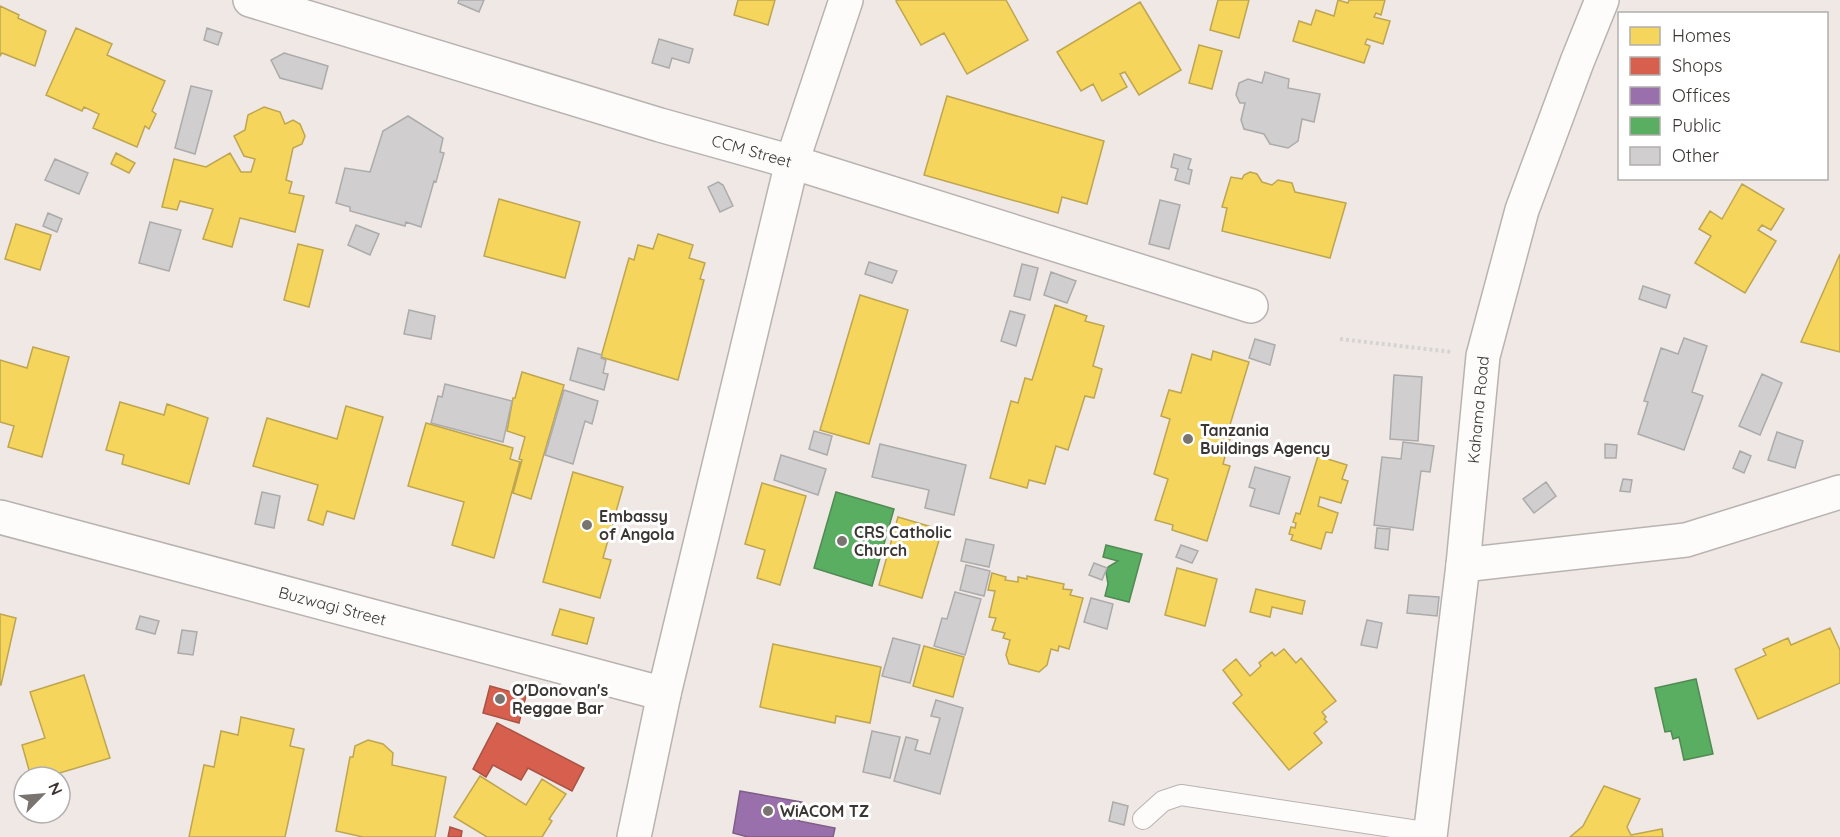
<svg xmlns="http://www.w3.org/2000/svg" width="1840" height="837" viewBox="0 0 1840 837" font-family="Quicksand,sans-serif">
<rect width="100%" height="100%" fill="#f0e8e5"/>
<path fill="#f6d55c" stroke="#bea550" stroke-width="1.5" d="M738,0H775L768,25L734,15Z
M898,0H1006L1028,40L967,74L944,33L921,45L896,1Z
M1218,0H1249L1239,38L1210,30Z
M1338,0L1348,3L1349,0H1385L1381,15L1376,13L1374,17L1390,21L1383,44L1367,39L1365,44L1370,46L1364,63L1293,41L1299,21L1311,25L1316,10L1334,16Z
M1140,2L1181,70L1139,95L1125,72L1120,74L1127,87L1102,101L1093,84L1081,91L1057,52Z
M0,6L19,15L18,18L46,31L35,66L2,53L0,56Z
M76,28L112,44L107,55L165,81L152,111L156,114L149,129L145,126L137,147L93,128L99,114L84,107L82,111L46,95Z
M1199,45L1222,51L1212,89L1189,83Z
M947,96L1104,141L1087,204L1062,197L1058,213L924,175Z
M264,107L280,112L285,124L293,120L300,124L305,136L302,144L293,148L286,180L292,182L289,193L304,196L295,232L240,218L232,247L203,239L213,209L180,201L177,210L162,207L174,159L206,167L230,153L241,172H251L255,159L244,156L234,136L245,130L248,115Z
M116,153L135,163L129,173L111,164Z
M1250,172L1257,174L1262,182L1272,185L1278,180L1292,183L1295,192L1346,203L1330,258L1222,231L1227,208L1222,207L1231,177L1242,179L1244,175Z
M1742,184L1784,209L1771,230L1762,225L1758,230L1776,241L1745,293L1695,263L1711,236L1699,229L1710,211L1722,219Z
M499,199L580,222L565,278L484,256Z
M16,224L51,235L40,270L5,259Z
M658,234L693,245L689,258L705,263L700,279L704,280L678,380L601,357L629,258L634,260L638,245L653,249Z
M298,244L323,250L309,307L284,300Z
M1840,254V352L1801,342Z
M860,295L908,310L869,444L820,430Z
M1055,305L1087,316L1085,321L1104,326L1093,366L1102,369L1094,398L1085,396L1068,450L1056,446L1045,484L1029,480L1027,488L990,478L1011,401L1018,403L1025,378L1032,380Z
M33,347L69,357L42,457L8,447L14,426L0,422V360L27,368Z
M1213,351L1249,362L1226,438L1230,439L1223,464L1230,466L1207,541L1172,530L1173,525L1155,520L1168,479L1154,474L1170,419L1161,416L1169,390L1181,393L1192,354L1211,360Z
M522,372L564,385L531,499L513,493L522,460L519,459L525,437L507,431L513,398H515Z
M120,402L164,415L167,404L208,418L189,484L122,464L124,455L106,450Z
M346,406L383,417L354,519L327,511L323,525L308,520L318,485L253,466L267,418L337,439Z
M426,423L513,448L510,459L520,462L494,558L452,545L464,502L408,486Z
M1318,456L1347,465L1342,479L1348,481L1341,503L1320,497L1318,506L1338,513L1332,533L1326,532L1321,549L1291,540L1293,535L1289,534L1291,527L1295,528L1296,523L1293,522L1296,513L1300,514Z
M573,472L623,487L603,558L611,560L600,598L543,582Z
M762,483L806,496L780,585L757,578L765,550L745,544Z
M898,517L942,530L922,598L879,585Z
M1177,568L1217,579L1205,626L1165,615Z
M992,573L1006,577L1005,580L1018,582V577L1027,579V576L1064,584L1063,589L1072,590L1070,595L1083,598L1069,649L1059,646L1058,651L1051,649L1047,665L1039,672L1009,664L1006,655L1010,640L1003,638L1005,633L992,630L996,618L989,617L995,591L988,590Z
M1256,589L1305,601L1302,614L1272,607L1270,617L1250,612Z
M560,609L594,618L587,644L552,635Z
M0,614L16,618L1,685H0Z
M1830,628L1840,650V683L1758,719L1735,669L1766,655L1763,649L1788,638L1791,645Z
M773,644L881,667L870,723L836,716L835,723L760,707Z
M924,646L964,657L953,697L913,686Z
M1284,649L1296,663L1301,658L1336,701L1322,712L1326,717L1324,719L1327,722L1314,733L1322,743L1289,770L1233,703L1242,695L1223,670L1236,659L1250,676L1261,666L1259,663L1272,652L1275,656Z
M84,675L110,758L46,777H31L22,745L45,738L30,692Z
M241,717L294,729L290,746L304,749L285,837H189L204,765L214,767L221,731L238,735Z
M368,740L383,744L393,753L392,765L446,777L435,837H363L336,831L350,757H353L355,746Z
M480,776L526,805L542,779L566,794L549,819L552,821L542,837H487L454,817Z
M1604,786L1640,799L1627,827L1631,835L1662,829L1663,837H1570L1583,826Z"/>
<path fill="#d6604d" stroke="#a85345" stroke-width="1.5" d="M490,686L526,696L519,723L483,713Z
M497,723L584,768L572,791L528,768L521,780L493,765L486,777L473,769Z
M450,827L462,831L461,837H448Z"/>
<path fill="#9970ab" stroke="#7d5e87" stroke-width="1.5" d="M740,791L802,802L799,821L835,828L833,837H748L733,833Z"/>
<path fill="#5aae61" stroke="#518a53" stroke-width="1.5" d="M836,492L894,509L872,586L814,568Z
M1106,545L1142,554L1129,602L1105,596L1108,584L1106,572L1108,567L1118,561L1103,557Z
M1696,679L1713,754L1684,760L1679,737L1673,739L1671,731L1665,732L1655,688Z"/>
<path fill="#d0cece" stroke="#acabab" stroke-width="1.5" d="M459,0H484L479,12L458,3Z
M207,28L222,33L218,45L204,40Z
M659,39L693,49L689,63L672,58L669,68L652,63Z
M284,53L328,66L322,89L280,78L271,60Z
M1265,72L1289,79L1288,88L1320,94L1314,122L1302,119L1298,141L1288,148L1270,144L1264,134L1244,129L1241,120L1245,103H1240L1236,95L1239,83L1248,79L1262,83Z
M191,86L212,91L195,154L175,148Z
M408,116L443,138L440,152L444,153L436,182L434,181L421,227L406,222L405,226L350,211V207L336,203L345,168L370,172L383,131Z
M1174,154L1191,159L1188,169L1192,170L1189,184L1175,180L1178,169L1171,167Z
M55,159L88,173L79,194L45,180Z
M718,182L723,185L733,206L720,212L708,187Z
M1160,200L1180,205L1169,249L1149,244Z
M48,213L62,219L57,232L43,226Z
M150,222L181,230L169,271L139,263Z
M356,225L379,234L370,255L348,245Z
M869,262L897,271L892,283L865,274Z
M1022,264L1038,268L1030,300L1014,296Z
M1051,272L1076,281L1067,303L1044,295Z
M1643,286L1670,295L1666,308L1639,299Z
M409,310L435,316L431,339L404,334Z
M1010,311L1025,315L1016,346L1001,341Z
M1684,338L1707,346L1692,392L1703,396L1684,450L1638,434L1648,402L1644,401L1661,348L1678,354Z
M1255,339L1275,345L1270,365L1249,358Z
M578,348L602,355L601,358L606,360L603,373L608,374L604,390L570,380Z
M1762,374L1782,383L1760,435L1739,426Z
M1394,375L1422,377L1418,441L1390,439Z
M445,384L512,401L503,442L431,423L438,396L442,397Z
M564,390L598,401L592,424L585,421L573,464L545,455Z
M814,431L832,436L827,455L809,449Z
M1777,432L1803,441L1795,468L1768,460Z
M1403,442L1434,446L1430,472L1421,471L1413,530L1374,525L1382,457L1401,459Z
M880,444L966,465L954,515L925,508L929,490L872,477Z
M1605,444L1617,445L1616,458H1605Z
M1740,451L1751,456L1744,473L1733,468Z
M781,455L826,469L818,495L774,480Z
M1255,467L1290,477L1279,514L1250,506L1255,489L1249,487Z
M1623,479L1632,480L1630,492L1620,491Z
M1546,482L1556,496L1534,513L1523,499Z
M262,492L280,496L274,528L255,524Z
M1377,528L1390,529L1388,550L1375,548Z
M966,539L994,545L989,567L961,561Z
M1181,545L1198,551L1192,563L1176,557Z
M1094,563L1107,568L1102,580L1089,575Z
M966,565L990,571L984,596L960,590Z
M955,592L981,599L965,655L934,646L942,618L947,619Z
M1409,595L1439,597L1437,616L1407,613Z
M1091,598L1113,604L1107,629L1084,622Z
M140,616L159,621L155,634L136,629Z
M1367,620L1382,623L1377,648L1361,645Z
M182,630L197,632L193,655L178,653Z
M893,638L920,645L910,683L882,676Z
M936,700L963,708L940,794L894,781L906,737L918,740L915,750L930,754L940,718L931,716Z
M872,731L900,737L890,778L863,772Z
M1113,802L1128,806L1124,825L1109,821Z"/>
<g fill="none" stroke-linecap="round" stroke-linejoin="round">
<g stroke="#b9b3b0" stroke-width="22">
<path id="lane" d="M1143,819L1163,801L1181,795L1431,833"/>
</g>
<g stroke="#b9b3b0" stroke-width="36">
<g id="street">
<path id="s1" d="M250,0L660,125L792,162L1251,306"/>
<path id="s2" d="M0,517L664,694"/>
<path d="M1463,565L1686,540L1840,492"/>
<path d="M634,837L664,694L792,162L846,0"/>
<path id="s3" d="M1430,837L1463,565L1483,356L1522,210L1577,62L1602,0"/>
</g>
</g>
<path stroke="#d6d4d2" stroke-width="4" stroke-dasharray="3 3" stroke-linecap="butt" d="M1340,339L1452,352"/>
<use href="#lane" stroke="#fdfcfb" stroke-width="20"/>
<use href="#street" stroke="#fdfcfb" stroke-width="33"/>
</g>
<g fill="#7a7471" stroke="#fff" stroke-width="2">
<circle cx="1188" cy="439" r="6"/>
<circle cx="587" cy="525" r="6"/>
<circle cx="842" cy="541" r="6"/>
<circle cx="500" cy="699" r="6"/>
<circle cx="768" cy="811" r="6"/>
</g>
<g text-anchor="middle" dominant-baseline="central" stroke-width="6" stroke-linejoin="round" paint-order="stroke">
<g font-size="16" fill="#3b3533" stroke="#fff">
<text stroke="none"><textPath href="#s1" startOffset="524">CCM Street</textPath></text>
<text stroke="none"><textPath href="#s3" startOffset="430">Kahama Road</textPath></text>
<text stroke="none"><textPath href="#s2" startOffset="344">Buzwagi Street</textPath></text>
</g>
<g font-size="16" font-weight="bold" fill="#3b3533" stroke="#fff" text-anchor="start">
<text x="1200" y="430">Tanzania<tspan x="1200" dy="18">Buildings Agency</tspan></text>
<text x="599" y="516">Embassy<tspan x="599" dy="18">of Angola</tspan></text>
<text x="854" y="532">CRS Catholic<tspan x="854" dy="18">Church</tspan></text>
<text x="512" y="690">O'Donovan's<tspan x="512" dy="18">Reggae Bar</tspan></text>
<text x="780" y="811">WiACOM TZ</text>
</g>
</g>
<rect x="1618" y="12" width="210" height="168" fill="#ffffff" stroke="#b1aead" stroke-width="1.5"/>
<rect x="1630" y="27" width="30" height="18" fill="#f6d55c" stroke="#b1aead" stroke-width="1.5"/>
<text x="1672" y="42" font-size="18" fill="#3b3533">Homes</text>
<rect x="1630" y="57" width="30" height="18" fill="#d6604d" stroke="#b1aead" stroke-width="1.5"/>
<text x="1672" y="72" font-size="18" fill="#3b3533">Shops</text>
<rect x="1630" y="87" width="30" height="18" fill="#9970ab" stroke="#b1aead" stroke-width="1.5"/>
<text x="1672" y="102" font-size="18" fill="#3b3533">Offices</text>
<rect x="1630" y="117" width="30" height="18" fill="#5aae61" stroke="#b1aead" stroke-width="1.5"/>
<text x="1672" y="132" font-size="18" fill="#3b3533">Public</text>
<rect x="1630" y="147" width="30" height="18" fill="#d0cece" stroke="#b1aead" stroke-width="1.5"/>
<text x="1672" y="162" font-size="18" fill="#3b3533">Other</text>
<g transform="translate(42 795) rotate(65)"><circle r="28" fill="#ffffff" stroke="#b1aead" stroke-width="1.5"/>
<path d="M0-4.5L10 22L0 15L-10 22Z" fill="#7a7471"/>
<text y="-9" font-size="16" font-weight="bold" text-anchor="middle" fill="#3b3533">N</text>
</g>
</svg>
